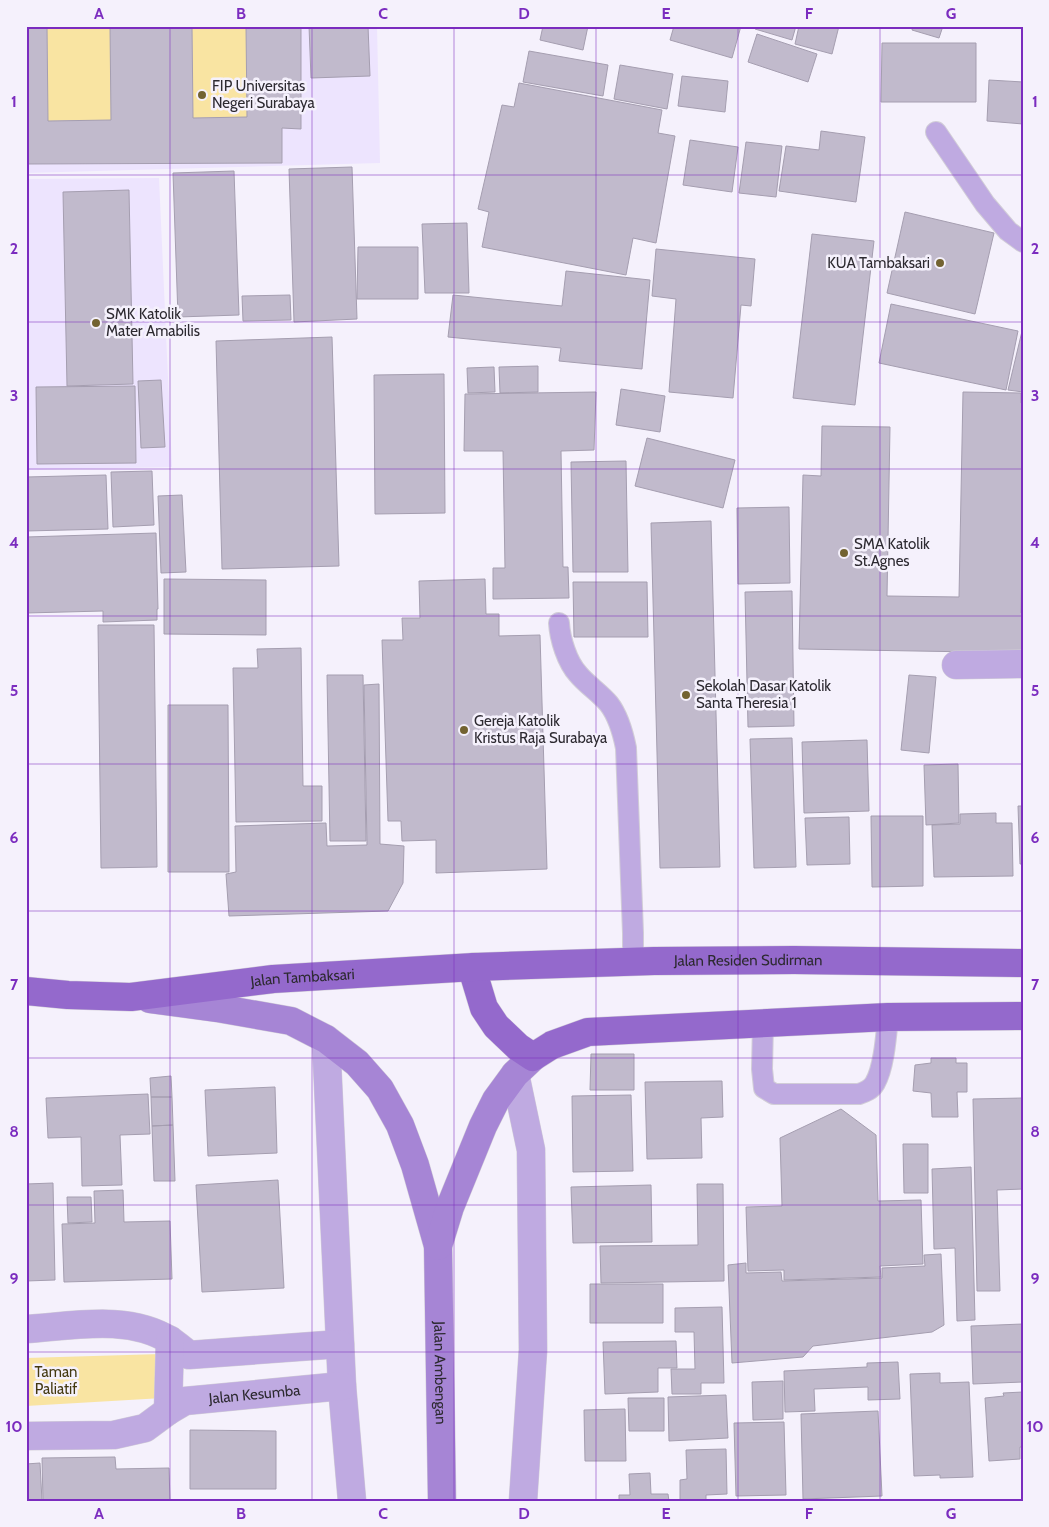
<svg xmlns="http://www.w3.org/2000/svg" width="1049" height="1527" viewBox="0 0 1049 1527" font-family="Cabin,sans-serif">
<rect width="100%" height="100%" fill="#f5f1fc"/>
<path fill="#ede4fe" d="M26,26H377L380,163L26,173Z
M159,178L172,467L26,470V179Z"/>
<path fill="#f9e4a2" d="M47,26H110L111,120L48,121Z
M192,26H246L247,117L193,118Z
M161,1354L163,1398L26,1406V1358Z"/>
<path fill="#c1bacc" stroke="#a59eb0" d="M26,26H47L48,121L111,120L110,26H192L193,118L247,117L246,26H301V129L282,128V163L26,164Z
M309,26H368L370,76L311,78Z
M543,26H588L583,50L540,40Z
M674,26H741L732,58L670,40Z
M755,26H796L792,40L755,29Z
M799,26H839L832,54L795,44Z
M913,26H943L939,38L912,30Z
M757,34L817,54L808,82L748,62Z
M882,43H976V102H881Z
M529,51L608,65L603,96L523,82Z
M620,65L673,74L667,109L614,99Z
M682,76L728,81L725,112L678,106Z
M989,80L1023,82V124L987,121Z
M519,83L662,110L658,133L675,136L656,243L633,238L626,275L482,247L489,212L478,209L502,105L514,107Z
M821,131L865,137L856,202L779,191L786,146L819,150Z
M690,140L738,147L732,192L683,185Z
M746,142L782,146L776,197L739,193Z
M352,167L357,319L294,322L289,169Z
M234,171L239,315L178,317L173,173Z
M129,190L133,384L67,386L63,192Z
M905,212L994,233L975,314L887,293Z
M467,223L469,293H425L422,224Z
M812,234L874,241L855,405L793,398Z
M358,247H418V299H357Z
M656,249L755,259L751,306L741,305L733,398L669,392L676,299L652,296Z
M566,271L650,280L642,369L559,361L561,348L448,337L453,295L562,306Z
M290,295L291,320L243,321L242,296Z
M891,304L1018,331L1006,390L879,363Z
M1023,327V392L1008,390Z
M332,337L339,566L222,569L216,341Z
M538,366V392L500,393L499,367Z
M494,367L495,392L468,393L467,368Z
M444,374L445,513L375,514L374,375Z
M161,380L165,447L141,448L138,381Z
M135,386L136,463L37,464L36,387Z
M621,389L665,396L660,432L616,425Z
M596,392L594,450L561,451L563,567H568L569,598L493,599V568H505L503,451H464L465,394Z
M963,392L1021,393V403H1023V510L1021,613H1023V657L974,652L799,649L803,475L821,476L822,426L890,427L887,596L959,597Z
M647,438L735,460L723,508L635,486Z
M626,461L628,572H573L571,462Z
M152,471L154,525L113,527L111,472Z
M106,475L108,529L26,531V477Z
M182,495L186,572L161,573L158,496Z
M789,507L790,583L738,584L737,508Z
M711,521L720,867L660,868L651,523Z
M156,533L158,609H157V620L103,622V611L26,613V537Z
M164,579L266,580V635L164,634Z
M485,579L486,614H499V636L540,635L547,869L436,873V840L402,841L401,821H388L382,640H403L402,618H420L419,581Z
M573,582H647L648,637H574Z
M792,591L794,726L748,727L745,592Z
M26,620H27V880H26Z
M98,625H154L157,867L101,868Z
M301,648L303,786H322V821L236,822L233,668H258L257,649Z
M327,675H363L366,841H330Z
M909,675L936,677L929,753L901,750Z
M379,684L380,844L404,846L403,883L388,911L229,916L226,874L236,872L235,826L326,823L327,846L367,845L364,685Z
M168,705H228L229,872H168Z
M792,738L796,867L754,868L750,739Z
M867,740L869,811L804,813L802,742Z
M958,764L959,823L926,825L924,765Z
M1018,806H1023V864H1020Z
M996,813V823H1012L1013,876L934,877L932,825L960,824V814Z
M871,816H923V886L872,887Z
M849,817L850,864L807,865L805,818Z
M591,1054H634V1090H590Z
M931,1058H956V1063H967V1092H957L958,1117H932L931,1093L913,1091L915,1065L931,1063Z
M171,1076L172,1097H151L150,1078Z
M722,1081L723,1117L701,1118L702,1158L647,1159L645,1082Z
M275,1087L277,1153L208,1156L205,1090Z
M148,1094L150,1134L120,1135L122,1185L82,1186L81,1137L48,1138L46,1098Z
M631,1095L633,1171L573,1172L572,1096Z
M151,1097H172L173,1125L152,1126Z
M1023,1098V1189L997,1190L1000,1291H977L973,1099Z
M841,1109L876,1135L878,1201L921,1200L923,1264L880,1266L881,1277L784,1280V1270L748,1271L746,1207L782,1206L780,1138Z
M173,1125L175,1181H154L152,1126Z
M903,1144H928V1193H904Z
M971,1167L975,1320L957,1321L955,1248L934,1249L932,1169Z
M278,1180L284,1288L202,1292L196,1185Z
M53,1183L55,1280L26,1281V1184Z
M697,1184H723L724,1281L601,1283L600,1246L698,1245Z
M651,1185L652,1242L573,1243L571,1187Z
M123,1190L124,1222L170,1221L172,1279L64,1282L62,1224L95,1223L94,1191Z
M67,1197H91L92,1222L68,1223Z
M941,1254L944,1325L932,1332L813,1346L803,1357L732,1363L728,1265L746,1263V1273L781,1272L782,1281L882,1278V1268L925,1266L924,1255Z
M590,1284H663V1323H590Z
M722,1307L724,1383H701V1394H672L671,1369H695L694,1332H675V1308Z
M1023,1324V1382L973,1384L971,1326Z
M676,1341L677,1368H658V1392L605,1394L603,1342Z
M898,1362L900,1399L868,1400V1387L814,1389L815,1411L785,1412L784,1371L867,1367V1363Z
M940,1373V1383L969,1382L973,1477L940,1478V1475L914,1476L910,1374Z
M783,1381V1419L753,1420L752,1382Z
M1023,1392V1447H1020V1459L989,1461L985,1398L1004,1396L1003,1393Z
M726,1395L728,1438L669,1441L668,1397Z
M628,1398H664V1431H629Z
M625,1409L626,1461H585L584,1410Z
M878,1411L882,1496L803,1499L801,1414Z
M784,1422L786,1495L736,1496L734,1423Z
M190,1430L276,1431V1489H190Z
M726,1449L727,1494L706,1495V1501H680V1480L687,1479L686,1450Z
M115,1457L116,1469L169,1468L170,1501H43L42,1458Z
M40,1463L42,1501H26V1464Z
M650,1473L651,1494H668L669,1501H619V1495H630L629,1474Z"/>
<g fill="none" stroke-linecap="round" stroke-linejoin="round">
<g stroke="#d1cdd7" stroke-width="22">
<path id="service" d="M936,132L985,204L1008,231L1023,242
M559,623C560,639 567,662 578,674C587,685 600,693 609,704C619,717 623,733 626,748L633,933V962
M763,1023L762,1069L764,1088L774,1094H859C865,1092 871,1090 875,1083C884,1067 886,1037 888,1017"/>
</g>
<g stroke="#d1cdd7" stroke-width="29">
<g id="minor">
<path d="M956,665L1023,664"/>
<path d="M326,1039L342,1386L352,1501"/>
<path d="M515,1074L531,1150L533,1350L523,1501"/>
<path d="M26,1329C73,1326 129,1314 171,1341C177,1345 183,1350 189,1355L340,1344"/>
<path d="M168,1411L170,1340"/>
<path id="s1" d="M26,1436L114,1435L145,1428L168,1411L185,1401L342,1386"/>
</g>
</g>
<g stroke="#d1cdd7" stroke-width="29">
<g id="secondary">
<path id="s2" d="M150,999L217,1008L291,1021L326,1039L357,1063L380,1089L400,1125L415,1165L438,1246L442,1501"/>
<path d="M438,1246L450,1207L483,1126L496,1100L515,1074L533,1057"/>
</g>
</g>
<g stroke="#d1cdd7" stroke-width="29">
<g id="primary">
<path d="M474,967V975L484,1008L496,1026L518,1047L533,1057L552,1045L588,1032L888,1017L1023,1016"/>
<path id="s3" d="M26,991L68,995L131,997L273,979L474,967L654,961L794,960L1023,963"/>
</g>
</g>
<use href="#service" stroke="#bfaae1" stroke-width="20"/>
<use href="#minor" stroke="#bfaae1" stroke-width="28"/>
<use href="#secondary" stroke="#a685d5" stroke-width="28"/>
<use href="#primary" stroke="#9469cc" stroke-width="28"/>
</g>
<path fill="none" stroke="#7b2cbf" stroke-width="1" stroke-opacity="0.55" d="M170,26V1501M312,26V1501M454,26V1501M596,26V1501M738,26V1501M880,26V1501M26,175H1023M26,322H1023M26,469H1023M26,616H1023M26,764H1023M26,911H1023M26,1058H1023M26,1205H1023M26,1352H1023"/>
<g fill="#736331" stroke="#f5f1fc" stroke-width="2">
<circle cx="202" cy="95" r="5"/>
<circle cx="940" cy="263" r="5"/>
<circle cx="96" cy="323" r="5"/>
<circle cx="844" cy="553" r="5"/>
<circle cx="686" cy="695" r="5"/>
<circle cx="464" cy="730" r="5"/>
</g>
<g text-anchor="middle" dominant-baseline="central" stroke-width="5" stroke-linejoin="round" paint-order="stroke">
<g font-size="15" fill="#2d2a31" stroke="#f5f1fc" text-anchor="start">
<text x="212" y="86">FIP Universitas<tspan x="212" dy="17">Negeri Surabaya</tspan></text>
<text x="930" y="263" text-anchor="end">KUA Tambaksari</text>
<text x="106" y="314">SMK Katolik<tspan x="106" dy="17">Mater Amabilis</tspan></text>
<text x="854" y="544">SMA Katolik<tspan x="854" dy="17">St.Agnes</tspan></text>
<text x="696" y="686">Sekolah Dasar Katolik<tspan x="696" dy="17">Santa Theresia 1</tspan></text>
<text x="474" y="721">Gereja Katolik<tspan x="474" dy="17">Kristus Raja Surabaya</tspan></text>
</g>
<g font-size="15" fill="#2d2a31" stroke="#f5f1fc">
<text stroke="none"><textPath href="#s3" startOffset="724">Jalan Residen Sudirman</textPath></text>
<text stroke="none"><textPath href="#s3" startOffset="278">Jalan Tambaksari</textPath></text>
<text stroke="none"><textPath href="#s2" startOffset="551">Jalan Ambengan</textPath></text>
<text stroke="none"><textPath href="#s1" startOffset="238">Jalan Kesumba</textPath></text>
</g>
<g font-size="15" fill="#443910" stroke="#f5f1fc">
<text x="56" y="1372">Taman<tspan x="56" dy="17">Paliatif</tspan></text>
</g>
</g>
<rect width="1049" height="1527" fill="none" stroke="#f5f1fc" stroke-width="55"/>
<rect x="28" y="28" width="994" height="1472" fill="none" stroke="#7b2cbf" stroke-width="2"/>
<g font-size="16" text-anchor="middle" font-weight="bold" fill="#7b2cbf">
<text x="99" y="19">A</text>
<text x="241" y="19">B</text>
<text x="383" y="19">C</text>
<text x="524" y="19">D</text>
<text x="666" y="19">E</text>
<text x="809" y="19">F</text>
<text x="951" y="19">G</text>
<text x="14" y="107">1</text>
<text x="1035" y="107">1</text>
<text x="14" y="254">2</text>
<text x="1035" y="254">2</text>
<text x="14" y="401">3</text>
<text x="1035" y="401">3</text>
<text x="14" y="548">4</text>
<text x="1035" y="548">4</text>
<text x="14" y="696">5</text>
<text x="1035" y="696">5</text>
<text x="14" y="843">6</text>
<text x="1035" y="843">6</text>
<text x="14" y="990">7</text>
<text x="1035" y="990">7</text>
<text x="14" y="1137">8</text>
<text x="1035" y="1137">8</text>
<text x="14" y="1284">9</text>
<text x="1035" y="1284">9</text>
<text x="14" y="1432">10</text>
<text x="1035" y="1432">10</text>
<text x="99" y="1519">A</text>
<text x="241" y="1519">B</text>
<text x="383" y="1519">C</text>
<text x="524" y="1519">D</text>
<text x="666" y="1519">E</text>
<text x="809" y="1519">F</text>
<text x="951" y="1519">G</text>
</g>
</svg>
